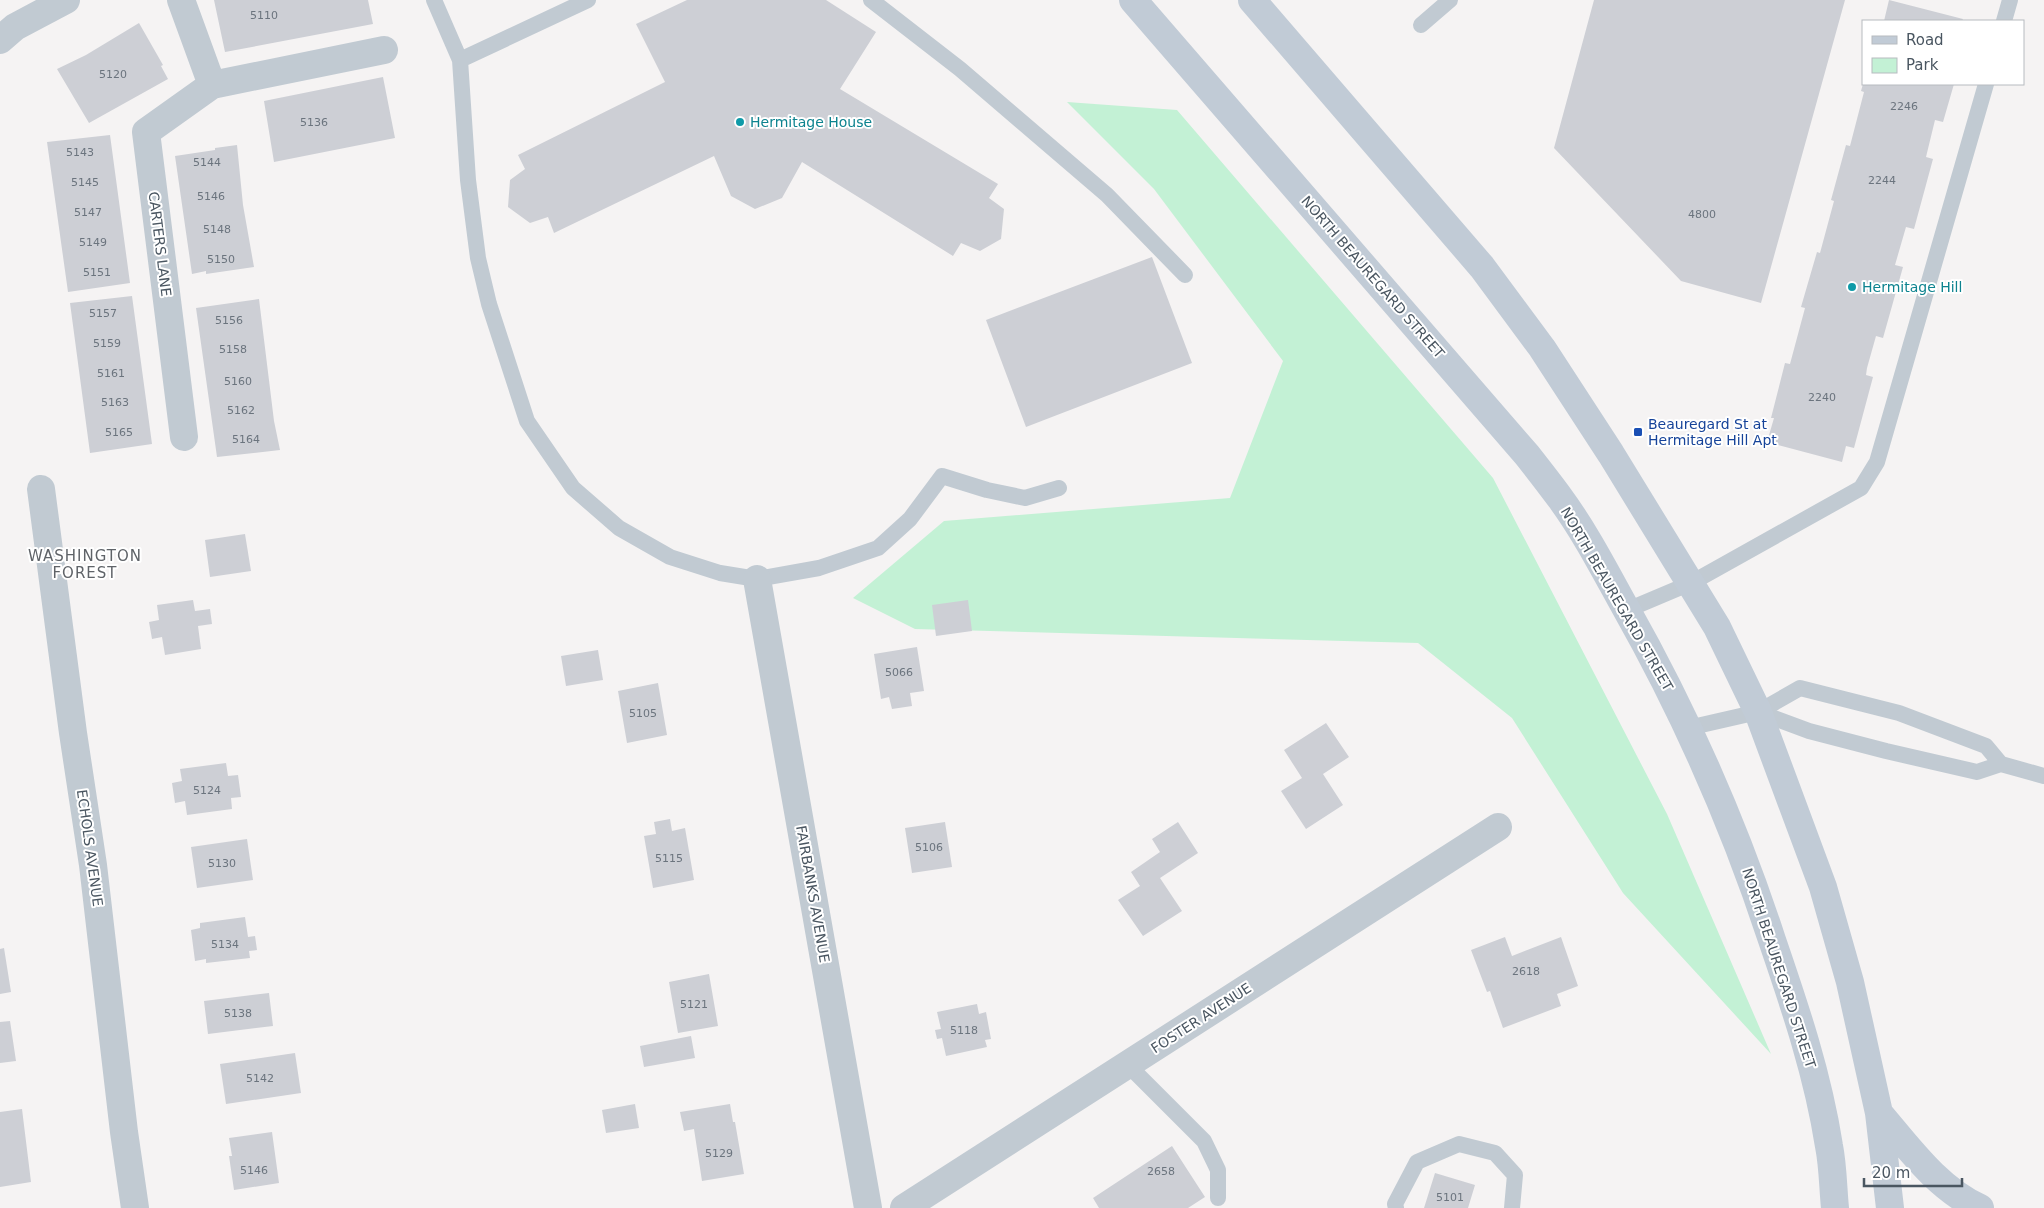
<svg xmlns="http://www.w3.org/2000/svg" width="2044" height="1208" viewBox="0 0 2044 1208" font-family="'DejaVu Sans',sans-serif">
<rect width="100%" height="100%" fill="#f5f3f3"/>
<path fill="#c3f1d5" d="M1067,102L1177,110L1493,478L1667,814L1771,1054L1623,893L1512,718L1418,643L915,629L853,598L944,521L1230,498L1283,361L1154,189Z"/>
<path fill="#cdcfd5" d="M214,0H368L373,24L225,52Z
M687,0H826L876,32L840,89L998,184L989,198L1004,209L1001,239L980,251L961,243L953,256L802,162L782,198L755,209L731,196L714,156L554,233L548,217L530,223L508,207L510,180L525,169L518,155L665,82L636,24Z
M1594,0H1845L1761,303L1681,281L1554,148Z
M1889,0L1963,19L1962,21H1884Z
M139,23L163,65L161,66L168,79L89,123L57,69L86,55Z
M383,77L395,138L274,162L264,101Z
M1863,84H1954L1943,122L1935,120L1926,157L1933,159L1914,229L1906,227L1895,265L1903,267L1883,338L1876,336L1867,368L1866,375L1873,377L1854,448L1846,446L1842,462L1767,442L1774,418H1771L1785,363L1790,364L1805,308L1801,307L1817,252L1820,253L1834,201L1831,200L1846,145L1850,146L1864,92L1861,91Z
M110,135L130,283L68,292L47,142Z
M237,145L243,205L254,267L206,274V271L192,274L175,156L215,150V148Z
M1152,257L1192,363L1026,427L986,320Z
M132,296L152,444L90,453L70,303Z
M259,299L274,421L280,450L217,457L196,308Z
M245,534L251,571L210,577L205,540Z
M193,600L195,611L210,609L212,624L198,626L201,649L165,655L162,637L152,639L149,622L159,620L157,605Z
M968,600L972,631L936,636L932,605Z
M917,647L924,691L910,693L912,706L892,709L889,697L881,699L874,654Z
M598,650L603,680L566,686L561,656Z
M658,683L667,735L627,743L618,691Z
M1326,723L1349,757L1323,774L1343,805L1306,829L1281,791L1302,778L1284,750Z
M226,763L228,776L238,775L241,797L231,798L232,809L187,815L185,801L175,803L172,783L182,781L180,769Z
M670,819L672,831L685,828L694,880L653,888L644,836L656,834L654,822Z
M945,822L952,867L912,873L905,828Z
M1178,822L1198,853L1160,878L1182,911L1143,936L1118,900L1140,886L1131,872L1160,852L1152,839Z
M247,839L253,880L197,888L191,847Z
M245,917L248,937L255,936L257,950L249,951L250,958L206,963V959L195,961L191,930L200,928V923Z
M1505,937L1512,956L1561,937L1578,986L1557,994L1561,1006L1503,1028L1490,991L1487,992L1471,950Z
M4,948L11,992L0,994V949Z
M709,974L718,1026L678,1033L669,982Z
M269,993L273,1026L208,1034L204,1001Z
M977,1004L979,1014L986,1012L991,1039L985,1040L987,1047L946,1056L942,1038L937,1039L935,1030L941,1029L937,1012Z
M10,1021L16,1061L0,1063V1022Z
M691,1036L695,1058L644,1067L640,1046Z
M295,1053L301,1093L226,1104L220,1064Z
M635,1104L639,1128L606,1133L602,1110Z
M730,1104L733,1122H735L744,1174L702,1181L694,1129L684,1131L680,1112Z
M22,1109L31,1182L0,1187V1112Z
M272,1132L279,1183L234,1190L229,1156H232L229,1138Z
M1172,1146L1205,1197L1188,1208H1099L1093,1198Z
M1435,1173L1475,1185L1468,1208H1424Z"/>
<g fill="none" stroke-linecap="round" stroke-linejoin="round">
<path stroke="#c1cad2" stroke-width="16" d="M434,0L460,60L468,180L478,258L489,304L527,421L573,488L619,528L670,557L720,573L757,579L819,568L878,548L910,519L942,476L987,490L1025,498L1059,488
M871,0L960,69L1107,195L1185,275
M2004,21L2010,0
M1421,25L1450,0
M460,60L588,0
M1627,610L1691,583L1861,488L1877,462L1986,84
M1758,712L1809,731L1886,751L1977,772L2001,764
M1688,728L1758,712L1800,688L1899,713L1986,746L2001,764L2044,776
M1128,1065L1204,1141L1218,1170V1198
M1396,1208L1395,1204L1417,1162L1459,1144L1495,1153L1515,1175L1512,1208"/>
<path stroke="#c1cad2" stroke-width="28" d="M181,0L212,85
M0,40L15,27L66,0
M184,437L146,132L212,85L384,50
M41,489L73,733L93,865L124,1132L135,1208
M757,579L868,1208
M904,1208L1498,827"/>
<path stroke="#c1cbd6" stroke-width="28" d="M1133,0L1527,455C1538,469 1549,483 1560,498C1585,532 1605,571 1625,607C1685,713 1734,824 1772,940C1795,1007 1818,1075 1829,1146C1833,1166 1833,1188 1835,1208
M1252,0L1482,267L1542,348L1611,454L1717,627L1758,712L1823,887L1850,982L1879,1113L1890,1208
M1879,1113C1909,1148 1937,1188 1980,1208"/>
</g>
<g fill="#0f9aa8" stroke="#fff" stroke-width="2">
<circle cx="740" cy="122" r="5"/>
<circle cx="1852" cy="287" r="5"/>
</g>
<rect fill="#1a4fb4" stroke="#fff" stroke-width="2" x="1633" y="427" width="10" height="10" rx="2.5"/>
<g text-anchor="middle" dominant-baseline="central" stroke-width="4" stroke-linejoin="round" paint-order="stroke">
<g font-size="11" fill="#6b747e">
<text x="264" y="15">5110</text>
<text x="113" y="74">5120</text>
<text x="1904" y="106">2246</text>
<text x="314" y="122">5136</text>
<text x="80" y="152">5143</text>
<text x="207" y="162">5144</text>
<text x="1882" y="180">2244</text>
<text x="85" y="182">5145</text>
<text x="211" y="196">5146</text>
<text x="88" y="212">5147</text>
<text x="1702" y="214">4800</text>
<text x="217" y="229">5148</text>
<text x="93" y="242">5149</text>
<text x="221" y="259">5150</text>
<text x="97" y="272">5151</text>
<text x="103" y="313">5157</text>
<text x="229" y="320">5156</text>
<text x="107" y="343">5159</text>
<text x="233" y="349">5158</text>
<text x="111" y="373">5161</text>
<text x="238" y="381">5160</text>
<text x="1822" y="397">2240</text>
<text x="115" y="402">5163</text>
<text x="241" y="410">5162</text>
<text x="119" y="432">5165</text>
<text x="246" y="439">5164</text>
<text x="899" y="672">5066</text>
<text x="643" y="713">5105</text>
<text x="207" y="790">5124</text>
<text x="929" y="847">5106</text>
<text x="669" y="858">5115</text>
<text x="222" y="863">5130</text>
<text x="225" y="944">5134</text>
<text x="1526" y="971">2618</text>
<text x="694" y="1004">5121</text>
<text x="238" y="1013">5138</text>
<text x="964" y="1030">5118</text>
<text x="260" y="1078">5142</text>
<text x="719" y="1153">5129</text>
<text x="254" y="1170">5146</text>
<text x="1161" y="1171">2658</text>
<text x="1450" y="1197">5101</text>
</g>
<g font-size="14" fill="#0d838f" stroke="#fff" text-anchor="start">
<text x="750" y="122">Hermitage House</text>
<text x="1862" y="287">Hermitage Hill</text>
</g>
<g font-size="14" fill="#4a5661" stroke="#fff">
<text transform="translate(160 244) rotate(83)">CARTERS LANE</text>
<text transform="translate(1373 277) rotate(49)">NORTH BEAUREGARD STREET</text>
<text transform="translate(1617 599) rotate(60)">NORTH BEAUREGARD STREET</text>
<text transform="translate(90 848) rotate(82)">ECHOLS AVENUE</text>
<text transform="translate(813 894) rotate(80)">FAIRBANKS AVENUE</text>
<text transform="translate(1779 968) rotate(72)">NORTH BEAUREGARD STREET</text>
<text transform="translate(1201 1018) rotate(-33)">FOSTER AVENUE</text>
</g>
<g font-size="14" fill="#164399" stroke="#fff" text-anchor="start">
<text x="1648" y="424">Beauregard St at<tspan x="1648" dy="16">Hermitage Hill Apt</tspan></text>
</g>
<g font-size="15" letter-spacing="1" fill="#5f6368" stroke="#fff">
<text x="85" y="556">WASHINGTON<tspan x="85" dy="17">FOREST</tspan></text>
</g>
</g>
<rect x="1862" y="20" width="162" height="65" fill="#ffffff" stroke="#b7bbc0"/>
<rect x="1872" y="36" width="25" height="8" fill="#c1cbd6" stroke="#b7bbc0"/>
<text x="1906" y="45" font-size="15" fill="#4a5661">Road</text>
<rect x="1872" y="58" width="25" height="15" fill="#c3f1d5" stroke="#b7bbc0"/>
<text x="1906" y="70" font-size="15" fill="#4a5661">Park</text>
<path d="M1864 1178v8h98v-8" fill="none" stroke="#4a5661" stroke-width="2.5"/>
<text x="1872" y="1178" font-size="15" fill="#4a5661" stroke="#ffffff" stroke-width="4" paint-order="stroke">20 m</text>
</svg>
